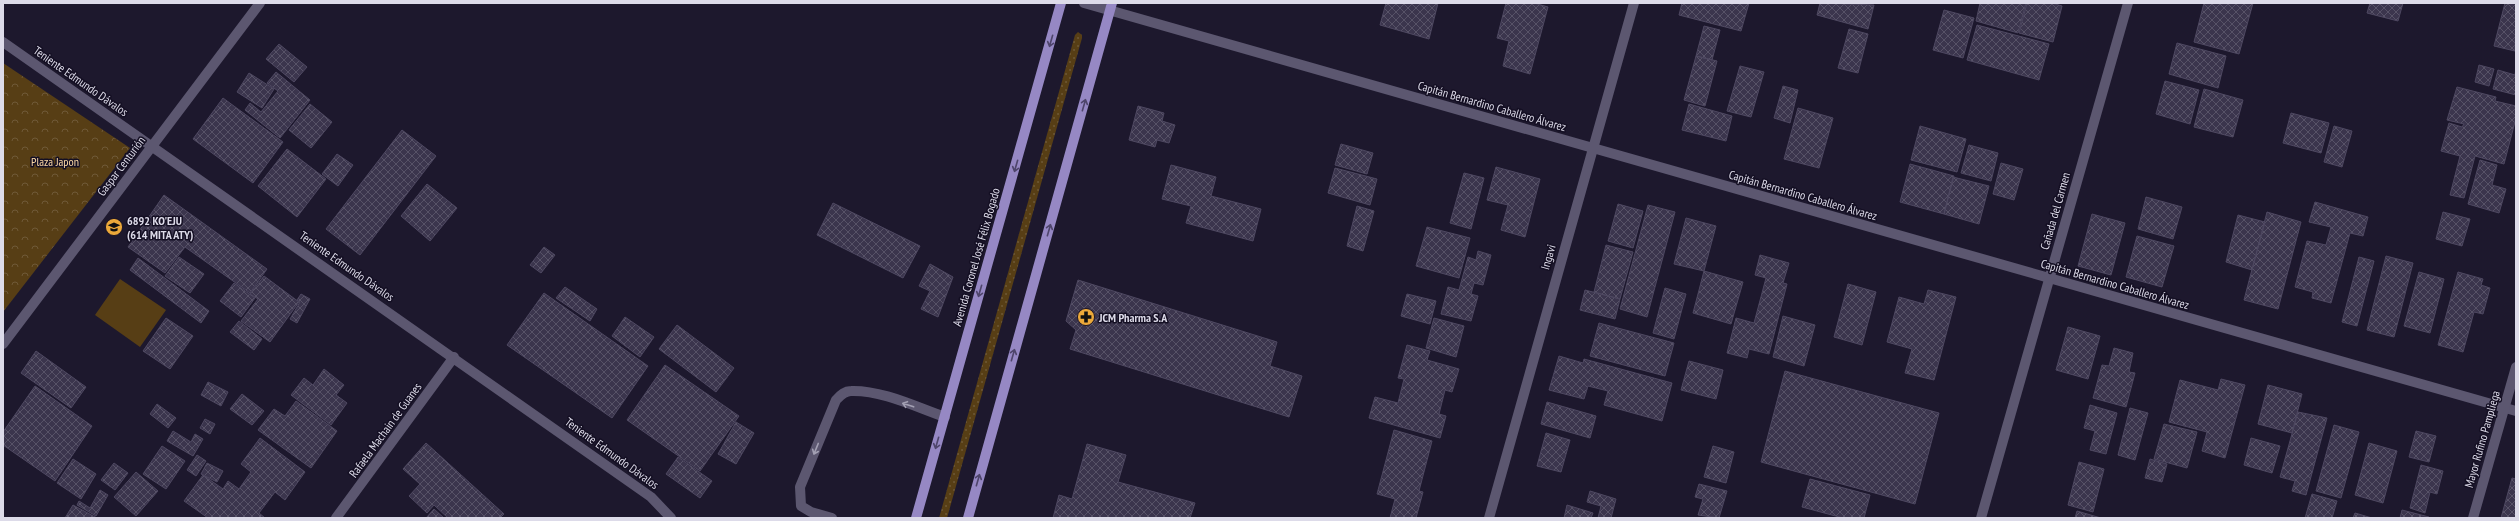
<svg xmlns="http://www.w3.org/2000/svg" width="2519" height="521" viewBox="0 0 2519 521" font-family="'PT Sans Narrow',sans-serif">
<defs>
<pattern id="grass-dots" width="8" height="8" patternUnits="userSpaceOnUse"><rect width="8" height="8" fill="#573e15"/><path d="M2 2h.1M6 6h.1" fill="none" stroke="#6f5937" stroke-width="1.8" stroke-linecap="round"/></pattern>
<pattern id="park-crowns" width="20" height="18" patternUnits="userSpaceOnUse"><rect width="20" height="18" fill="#573e15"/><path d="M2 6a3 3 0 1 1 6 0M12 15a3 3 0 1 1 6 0" fill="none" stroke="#6f5937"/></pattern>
<pattern id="building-cross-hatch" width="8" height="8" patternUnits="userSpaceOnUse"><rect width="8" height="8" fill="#3b354d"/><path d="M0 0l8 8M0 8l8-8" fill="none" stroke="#575267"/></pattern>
</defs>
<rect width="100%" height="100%" fill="#1d182d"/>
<path fill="url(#grass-dots)" d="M1078,32L1082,35V38L947,518H939L1075,35Z"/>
<path fill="url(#park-crowns)" d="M3,63L130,148L3,312Z"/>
<path fill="#573e15" d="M120,279L166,310L140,347L95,315Z"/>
<path fill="url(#building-cross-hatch)" stroke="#4e4861" d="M1386,3H1438L1429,39L1380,25Z
M1506,3H1534L1548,7L1530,74L1503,66L1509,41L1497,38Z
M1682,3H1749L1741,31L1679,15Z
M1820,3L1874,5L1868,29L1817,15Z
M1980,3H2026L2018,33L1976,21Z
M2027,3H2052L2062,6L2053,42L2019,33Z
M2204,3H2253L2239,54L2194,42Z
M2370,3H2403L2398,21L2367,13Z
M2505,3H2516L2515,51L2494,46Z
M1944,10L1974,18L1963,58L1933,50Z
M1977,25L2049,44L2039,80L1967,60Z
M1704,26L1720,30L1712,60L1696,56Z
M1849,29L1868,34L1858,73L1838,68Z
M2177,43L2226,56L2218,88L2169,74Z
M279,44L307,67L294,82L266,59Z
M1696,56L1717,61L1705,106L1684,100Z
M2479,65L2494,69L2489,86L2475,82Z
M1740,66L1764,72L1751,117L1727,111Z
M2516,69V95L2493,89L2498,70L2515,75Z
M276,72L310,100L280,138L245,110L250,103L261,112L278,91L267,83Z
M249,73L274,89L262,108L237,92Z
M2165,81L2199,90L2190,124L2156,114Z
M1783,86L1798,90L1790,123L1774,118Z
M2457,87L2496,97L2495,101L2516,106V118L2504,164L2475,156L2464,198L2450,195L2460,156L2441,151L2449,123L2462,127L2464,124L2447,120Z
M2204,89L2243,100L2233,137L2194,127Z
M223,98L283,142L253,183L193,139Z
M310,104L332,122L311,148L289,130Z
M1689,104L1732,116L1726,141L1682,130Z
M1138,106L1164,113L1162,121L1175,125L1169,143L1157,140L1155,147L1129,140Z
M1798,108L1833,118L1819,168L1784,159Z
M2291,113L2329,123L2321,153L2283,143Z
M1920,126L1966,139L1957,172L1911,160Z
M2334,126L2352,131L2342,167L2324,162Z
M402,130L436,156L360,255L326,229Z
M1341,144L1373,153L1367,174L1335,165Z
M1969,145L1998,153L1991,181L1961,173Z
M287,149L326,179L297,217L258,186Z
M337,154L353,165L338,186L322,174Z
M2480,160L2497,165L2492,185L2506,189L2499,213L2468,204Z
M2001,163L2023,169L2014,200L1993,194Z
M1910,164L1954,176L1944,214L1900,202Z
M1171,165L1216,177L1211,196L1261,209L1253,241L1186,223L1191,206L1162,199Z
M1496,167L1540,179L1525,237L1501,230L1508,205L1487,200Z
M1335,168L1377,179L1370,205L1328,193Z
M1464,173L1484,178L1471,229L1450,223Z
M1953,177L1989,186L1979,224L1944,214Z
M427,184L457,208L430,241L401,216Z
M164,195L267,269L250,293L185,247L165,273L128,247Z
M2146,197L2182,207L2173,239L2138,229Z
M2315,202L2368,217L2363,236L2350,233L2331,303L2312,298L2313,292L2295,287L2307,241L2326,245L2331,227L2309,222Z
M833,203L920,246L903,278L817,235Z
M1618,204L1643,211L1633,248L1608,241Z
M1648,205L1675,212L1647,317L1620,309Z
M1357,206L1374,211L1363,251L1347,246Z
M2267,212L2301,222L2278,309L2244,300Z
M2443,212L2470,219L2462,246L2436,239Z
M2092,214L2125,223L2111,275L2078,266Z
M2238,215L2265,222L2252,270L2226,262Z
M1686,218L1716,226L1704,271L1674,264Z
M1427,227L1470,238L1459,278L1416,266Z
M2137,236L2174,246L2162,287L2126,277Z
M1606,245L1633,252L1620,299L1594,292Z
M544,247L555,255L541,273L530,265Z
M1478,251L1491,255L1483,285L1474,283L1471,294L1478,296L1471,321L1441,314L1448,287L1459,290L1468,257L1476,260Z
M1760,255L1789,263L1783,283L1787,284L1769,354L1749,349L1747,358L1727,353L1736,318L1754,323L1766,278L1755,275Z
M2386,256L2413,263L2394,337L2367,330Z
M179,257L204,274L190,293L165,276Z
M2359,257L2374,261L2357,326L2342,322Z
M138,258L209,311L201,323L130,270Z
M930,264L953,277L938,317L921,309L930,291L919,286Z
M1704,271L1743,282L1731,324L1693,313Z
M2419,272L2444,279L2430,333L2404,326Z
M2458,272L2483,279L2481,285L2490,288L2483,314L2474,312L2463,352L2438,345Z
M264,276L299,302L270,342L241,321L258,299L250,294Z
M1078,280L1277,342L1270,366L1302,376L1289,417L1070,349L1076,330L1066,321Z
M234,283L255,298L241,317L220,301Z
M1848,284L1876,292L1862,345L1834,337Z
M565,287L597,309L590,321L556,298Z
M1665,288L1686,294L1674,339L1653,333Z
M1585,290L1620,299L1615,319L1580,310Z
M1928,290L1956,297L1934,380L1905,373L1912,349L1887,342L1899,297L1924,304Z
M544,293L648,366L612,418L507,345Z
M301,294L310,299L297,323L290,319L300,302L297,300Z
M1407,294L1436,301L1430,324L1401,316Z
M1783,316L1815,325L1804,366L1773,357Z
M625,317L654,337L640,357L612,336Z
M166,318L193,336L170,369L143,351Z
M1434,318L1464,326L1456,357L1426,348Z
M239,321L262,339L254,350L230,332Z
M1599,323L1674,343L1665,376L1590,356Z
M677,325L734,368L716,392L659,349Z
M2068,327L2100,336L2088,379L2056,370Z
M1407,345L1430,351L1427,360L1459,369L1452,392L1445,390L1439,414L1446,416L1440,438L1369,418L1375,397L1398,403L1404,379L1398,378Z
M2114,348L2133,353L2129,372L2135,373L2126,407L2093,398L2102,365L2109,366Z
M36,351L86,387L71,408L21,373Z
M1559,356L1583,363L1584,359L1672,383L1662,421L1604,405L1608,391L1588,386L1584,399L1549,390Z
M1689,361L1723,370L1716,399L1681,390Z
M665,365L739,416L700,471L627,420Z
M324,369L344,385L336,395L347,403L331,425L291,395L304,378L313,385Z
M1785,371L1939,413L1915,504L1761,462Z
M2221,379L2245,385L2225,458L2202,451L2207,432L2169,422L2180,380L2218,390Z
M208,382L228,392L221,406L201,395Z
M2268,385L2302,394L2292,433L2258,424Z
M35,386L92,426L55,481L3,445V432Z
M242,394L264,411L252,425L230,409Z
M296,401L337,431L311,468L258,430L274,409L285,416Z
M1547,402L1596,416L1590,438L1541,424Z
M157,404L176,418L168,428L150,414Z
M2090,405L2117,413L2106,454L2090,450L2095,431L2084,428Z
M2130,408L2148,413L2135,460L2118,455Z
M2298,412L2327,418L2306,495L2292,491L2295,481L2280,477Z
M205,419L215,424L210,434L200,428Z
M736,422L754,433L736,464L718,454Z
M2164,424L2197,432L2187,468L2154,459Z
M2334,425L2359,432L2341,498L2316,491Z
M1394,430L1432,441L1419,491L1423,492L1416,518H1390L1395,499L1377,494Z
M173,431L191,442L195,434L203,439L193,456L167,441Z
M2416,431L2436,436L2429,462L2409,457Z
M1546,433L1570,440L1561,472L1537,466Z
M260,438L305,472L285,500L275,492L259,513L265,518H208L184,501L203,475L223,489L228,481L239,489L251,472L241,464Z
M2251,438L2280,446L2272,473L2244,465Z
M426,443L504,514L500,518H448L434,505L427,513L409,496L420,484L403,469Z
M2369,443L2397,451L2383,503L2355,495Z
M1087,444L1126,455L1118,482L1195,503L1190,518H1053L1059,495L1072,499Z
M162,446L185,461L166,489L143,474Z
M1713,446L1734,452L1726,483L1704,477Z
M197,455L206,461L196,476L187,470Z
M678,457L712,481L700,498L666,474Z
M73,459L96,474L81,499L57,483Z
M2150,459L2167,464L2162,482L2145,478Z
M2079,462L2104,469L2093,512L2068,505Z
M114,463L128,473L115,490L101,480Z
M207,463L223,471L217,482L201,474Z
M2421,465L2443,471L2437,494L2430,492L2425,513L2410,508Z
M136,472L158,491L136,516L114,497Z
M2512,478L2516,479V518H2501Z
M1810,479L1870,495L1864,518H1843L1802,507Z
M1699,484L1727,491L1719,518L1698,515L1703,499L1695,497Z
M100,490L108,495L96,516L77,505L79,501L90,508Z
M1590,491L1616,499L1611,518H1598L1601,506L1587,502Z
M2312,494L2337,501L2332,518H2305Z
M73,505L97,518H65Z
M1567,505L1593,513L1591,518H1564Z
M434,509L444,518H426Z
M2402,510L2429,517V518H2400Z
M2077,511L2101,518H2075Z
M2355,513L2372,518H2353Z"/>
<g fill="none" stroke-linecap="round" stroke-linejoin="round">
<path stroke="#5c5770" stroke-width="10" d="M832,518L811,512L801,506L800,487L836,400C840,396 844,391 851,391C882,390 916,407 945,417"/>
<path stroke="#5c5770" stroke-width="10" d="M1084,3L2516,411
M3,42L651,497L671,518
M3,344L260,3
M336,518L454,357
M1489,518L1634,3
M1981,518L2128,3"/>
<path stroke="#5c5770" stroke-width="10" d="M2473,518L2516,367"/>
<path stroke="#9688c4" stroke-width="10" d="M916,518L1061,3
M968,518L1112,3"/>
</g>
<defs><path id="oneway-shaft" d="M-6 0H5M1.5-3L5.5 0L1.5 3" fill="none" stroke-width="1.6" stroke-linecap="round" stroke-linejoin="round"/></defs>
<g stroke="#4e456b">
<use href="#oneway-shaft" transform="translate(1051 41) rotate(106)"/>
<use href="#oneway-shaft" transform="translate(1084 105) rotate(-74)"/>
<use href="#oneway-shaft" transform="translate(1016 166) rotate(106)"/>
<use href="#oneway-shaft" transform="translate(1049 230) rotate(-74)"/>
<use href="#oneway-shaft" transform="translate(980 291) rotate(106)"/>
<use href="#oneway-shaft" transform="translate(1013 355) rotate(-74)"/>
<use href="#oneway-shaft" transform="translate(937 443) rotate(106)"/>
<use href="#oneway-shaft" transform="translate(978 480) rotate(-74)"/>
</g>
<g stroke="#a3a0b3">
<use href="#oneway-shaft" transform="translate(908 405) rotate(-162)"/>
<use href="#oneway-shaft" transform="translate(816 449) rotate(112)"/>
</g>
<defs>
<g id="school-disc" transform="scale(0.9)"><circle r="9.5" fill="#eca93a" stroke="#140f23"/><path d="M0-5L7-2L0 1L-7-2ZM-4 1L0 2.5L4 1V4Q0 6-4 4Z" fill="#111"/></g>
<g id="pharmacy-disc" transform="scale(0.9)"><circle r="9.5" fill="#eca93a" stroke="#140f23"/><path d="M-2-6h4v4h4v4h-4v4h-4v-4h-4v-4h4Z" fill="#111"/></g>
</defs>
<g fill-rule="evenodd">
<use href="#school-disc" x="114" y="227"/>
<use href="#pharmacy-disc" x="1086" y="317"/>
</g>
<g text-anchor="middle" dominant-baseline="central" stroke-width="3" stroke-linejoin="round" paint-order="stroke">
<g font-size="12" fill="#dddbe9" stroke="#140f23">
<text transform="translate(81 81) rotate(35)">Teniente Edmundo Dávalos</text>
<text transform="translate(1492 106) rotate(16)">Capitán Bernardino Caballero Álvarez</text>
<text transform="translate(121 166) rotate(-53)">Gaspar Centurión</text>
<text transform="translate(1803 195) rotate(16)">Capitán Bernardino Caballero Álvarez</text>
<text transform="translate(2055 211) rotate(-74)">Cañada del Carmen</text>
<text transform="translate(976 257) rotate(-74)">Avenida Coronel José Félix Bogado</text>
<text transform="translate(1548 257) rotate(-74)">Ingavi</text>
<text transform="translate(347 266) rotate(35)">Teniente Edmundo Dávalos</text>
<text transform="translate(2115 284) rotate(16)">Capitán Bernardino Caballero Álvarez</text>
<text transform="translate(385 430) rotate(-54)">Rafaela Machain de Guanes</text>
<text transform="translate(2482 439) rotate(-74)">Mayor Rufino Pampliega</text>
<text transform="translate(612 453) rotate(36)">Teniente Edmundo Dávalos</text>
</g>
<g font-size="12" fill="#fedaa6" stroke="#140f23">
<text x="55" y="161">Plaza Japon</text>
</g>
<g font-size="12" font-weight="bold" fill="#dddbe9" stroke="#140f23" text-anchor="start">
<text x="127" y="220">6892 KO'EJU<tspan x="127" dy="14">(614 MITA ATY)</tspan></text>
<text x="1099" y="317">JCM Pharma S.A</text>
</g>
</g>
<rect width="2519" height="521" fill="none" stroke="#dddbe9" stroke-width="8"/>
</svg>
